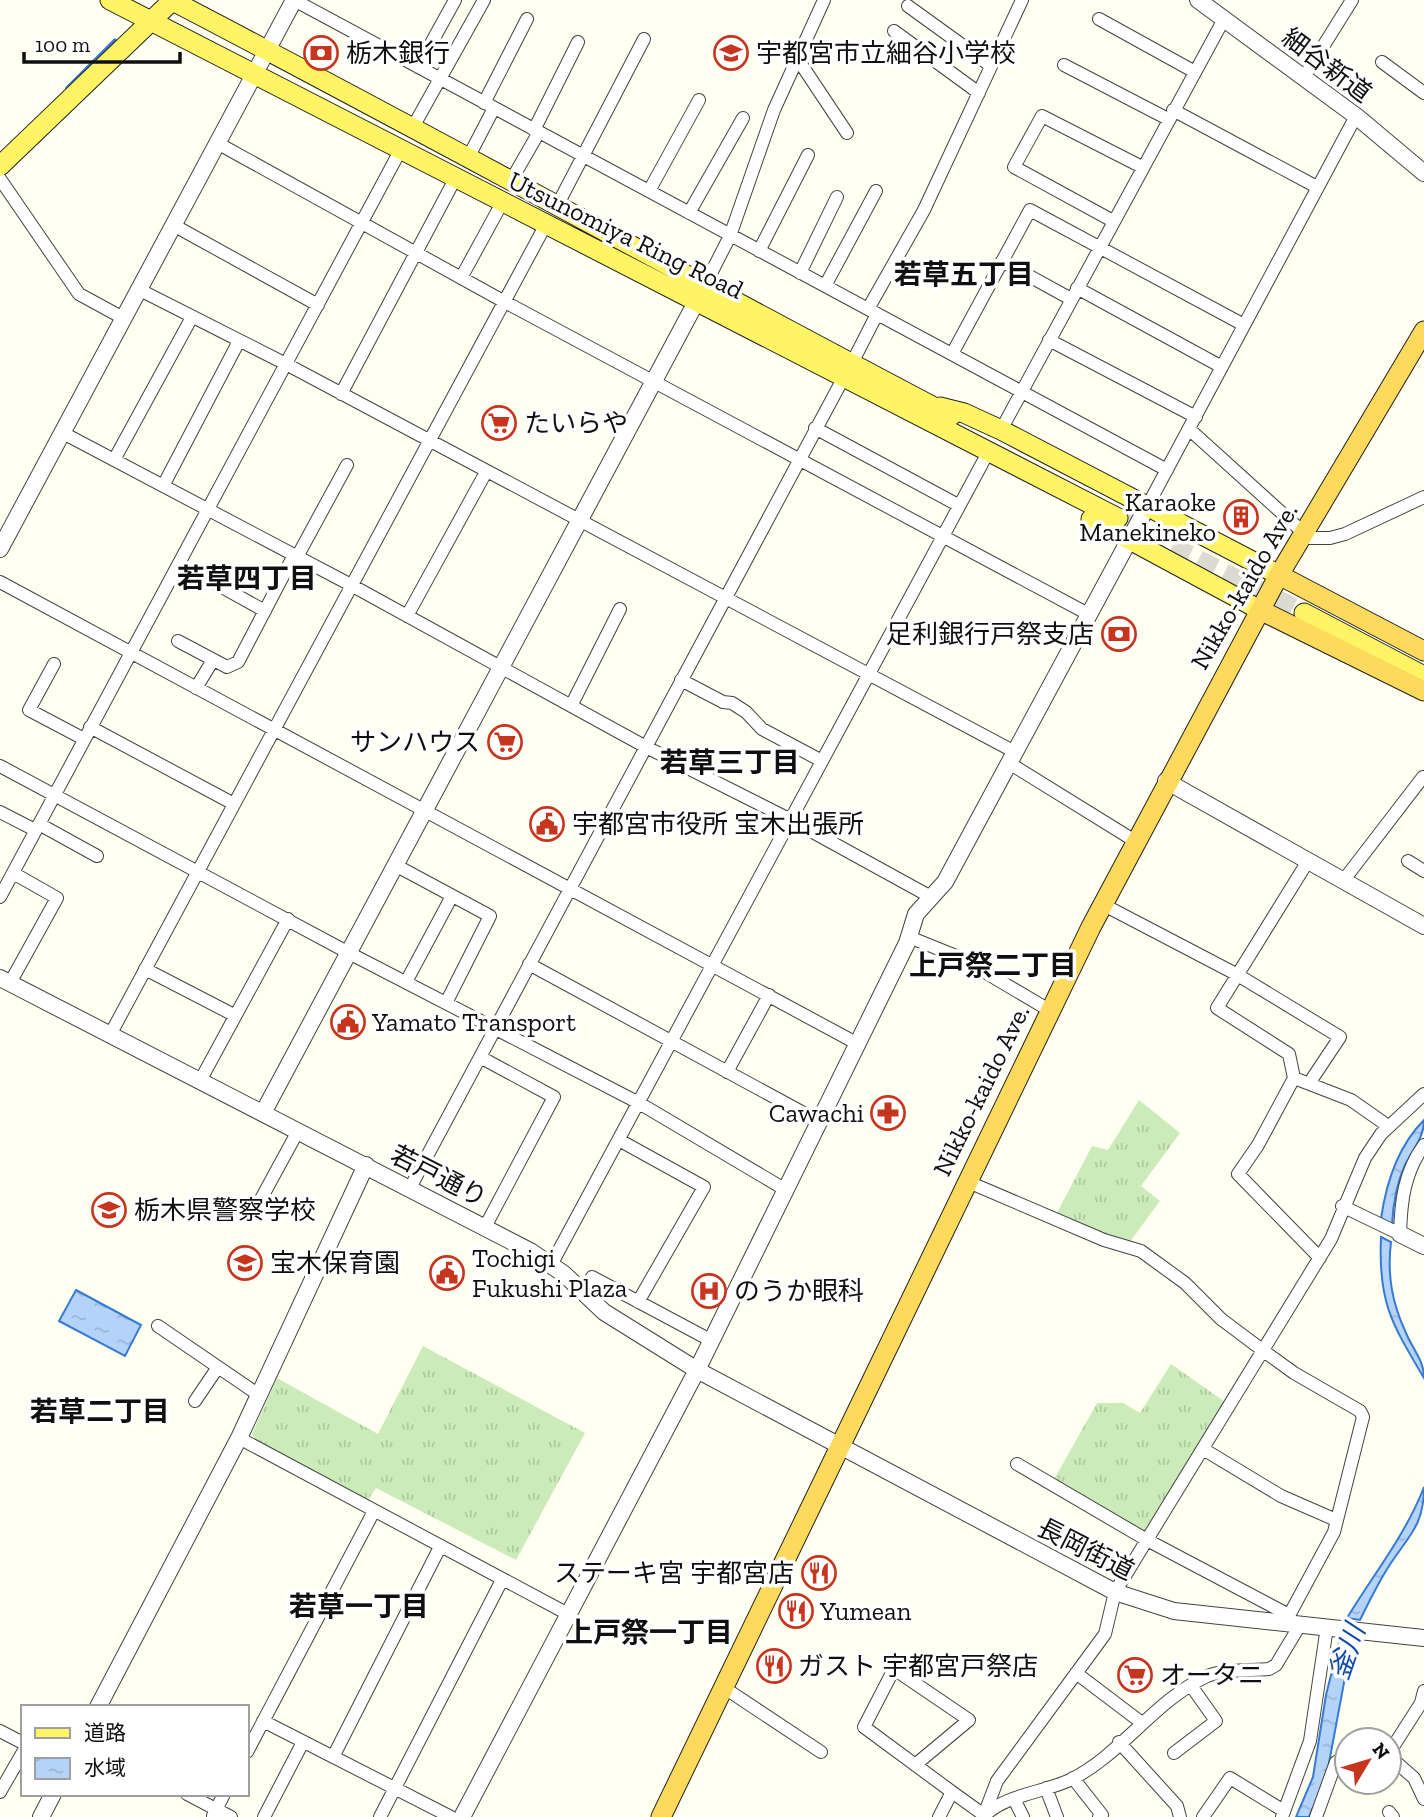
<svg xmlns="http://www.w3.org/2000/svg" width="1424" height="1817" viewBox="0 0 1424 1817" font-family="'Zilla Slab','Noto Sans JP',serif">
<defs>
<pattern id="grass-tufts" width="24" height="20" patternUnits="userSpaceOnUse" patternTransform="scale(1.75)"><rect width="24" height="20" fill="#cbecb9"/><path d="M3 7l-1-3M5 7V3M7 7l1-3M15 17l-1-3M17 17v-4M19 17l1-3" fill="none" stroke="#adc99e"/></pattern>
<pattern id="water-ripples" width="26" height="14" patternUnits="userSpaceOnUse" patternTransform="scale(1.75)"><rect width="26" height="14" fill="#b4d3f9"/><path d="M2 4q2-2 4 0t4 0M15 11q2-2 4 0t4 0" fill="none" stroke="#9ab4d4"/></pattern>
</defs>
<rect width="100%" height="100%" fill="#fffff2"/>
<path fill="url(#grass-tufts)" d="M1139,1100L1180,1133L1141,1186L1160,1201L1129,1243L1057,1213L1092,1146L1108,1150Z
M423,1346L585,1433L516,1560L376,1488L368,1500L256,1441L252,1434L277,1378L378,1434Z
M1171,1364L1225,1402L1139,1540L1052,1483L1097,1403H1123L1140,1413Z"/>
<path fill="url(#water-ripples)" stroke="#377ad4" stroke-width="2" d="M1424,1120C1424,1138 1413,1149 1405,1165C1396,1185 1393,1204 1392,1225L1381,1219C1386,1183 1398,1146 1424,1120Z
M1381,1237L1391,1242C1387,1275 1392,1303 1406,1333C1413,1350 1424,1360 1424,1378C1392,1324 1378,1303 1381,1237Z
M76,1290L141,1325L125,1356L59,1321Z
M1424,1487C1424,1526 1409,1535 1389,1566C1378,1583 1369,1602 1360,1620L1347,1618C1373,1575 1406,1534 1424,1487Z
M1340,1639L1352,1640L1326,1779L1309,1817H1296L1313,1777L1326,1695Z"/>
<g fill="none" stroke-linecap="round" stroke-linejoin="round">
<path stroke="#377ad4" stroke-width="3.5" d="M67,88L115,40"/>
<path stroke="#dbdbd0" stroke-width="19" stroke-dasharray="19 10" stroke-linecap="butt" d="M1121,520L1304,613"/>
<g stroke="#434343" stroke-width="14">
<path id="minor" d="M294,0L1167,470
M908,6L991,66
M1099,19L1195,72
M894,31L979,93
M797,58L847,133
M1382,62L1424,93
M1064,65L1168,119
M418,67L455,0
M1304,77L1352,0
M484,103L527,19
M1173,110L1317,187
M413,127L484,0
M534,130L578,42
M219,144L503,301L1090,615
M469,156L494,108
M0,179L79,294L125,319
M512,179L539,132
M649,191L699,100
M558,204L644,39
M689,213L743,118
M1113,221L1014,167L1042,116L1142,167
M175,226L318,305
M759,251L808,155
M1002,261L1071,299
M800,273L837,197
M461,278L502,203
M705,285L730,236L774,110L824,0
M825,286L876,191
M1077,288L1222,367
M140,290L286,364L1015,752
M868,309L924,210L1022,0
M1049,340L1196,417
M952,354L1030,210L1244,325
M852,363L877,314
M341,394L455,179
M815,428L958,505
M1189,429L1304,533
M1001,430L1224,19
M63,433L351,585L646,747L791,820L931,897
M114,460L192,317
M163,486L239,341
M1148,505L1356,116
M1301,538H1330L1345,534L1424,497
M297,557L347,465
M211,581L265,611
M0,582L858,1044
M407,616L486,472
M178,641L227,667L238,662L294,555
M54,664L29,710L84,739
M681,680L723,702L732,703L746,712L762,729L822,761
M196,688L213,660
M571,706L620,609
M90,727L234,804
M1009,763L1135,841
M0,766L349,953L639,1103L786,1190
M0,812L35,830
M39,824L97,856
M1408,861L1424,871
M395,865L490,916L446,1003
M1343,881L1423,777
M0,897L400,151
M1102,904L1236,974L1340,1037L1310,1082
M909,937L961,958L1049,1010
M529,964L820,1122
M145,969L234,1015
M406,982L452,896
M10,983L57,898L13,873
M110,1035L545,226
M480,1057L554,1097L485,1227
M727,1072L769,995
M1294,1078L1289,1054L1217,1008L1308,861
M200,1081L288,919
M619,1140L704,1187L638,1302
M966,1181L1104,1240L1141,1251L1185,1283L1221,1319L1265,1352L1294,1373L1360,1411L1363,1417L1334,1532L1285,1623
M410,1188L845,375
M261,1199L298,1131
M1342,1206L1400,1234C1401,1201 1404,1173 1424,1145
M1320,1258L1238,1174L1258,1145L1294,1078L1351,1100L1388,1126
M551,1265L984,460
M592,1277L712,1341
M158,1326L259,1395
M195,1401L218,1367
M239,1438L568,1614
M1203,1449L1281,1496L1336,1520
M1017,1464L1147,1540L1289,1615
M1076,1673L1142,1723
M723,1687L821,1752
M263,1721L451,1817
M0,1731L23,1743
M1119,1742L1177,1806L1180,1817
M247,1752L374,1511
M1174,1753L1216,1721L1192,1687
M1389,1753L1421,1703L1424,1691
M1389,1756L1414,1778L1424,1799
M333,1757L440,1547
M915,1765L969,1720L894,1669L864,1727L952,1792
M1073,1778L1102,1815L1099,1817
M1046,1788L1057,1817
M0,1792L23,1752
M187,1794L231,1817
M1014,1799L1023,1817
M1389,1812L1393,1817
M213,1816L224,1794
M264,1817L303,1742
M380,1817L502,1580
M939,1817L952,1792L984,1815L997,1781L1105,1634L1115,1592L1331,1239L1365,1158L1381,1134L1424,1094
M983,1817C1005,1794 1044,1793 1072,1779C1121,1754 1154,1702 1205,1677C1222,1669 1250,1671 1269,1669L1276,1665L1300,1625
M1203,1817L1230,1778L1284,1811
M1282,1817L1310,1741L1327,1627
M1316,1817L1336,1762L1343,1759L1347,1762"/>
</g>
<g stroke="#434343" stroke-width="18">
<path id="tertiary" d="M1198,0L1356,116L1424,173
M0,549L294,0
M1166,781L1424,926
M0,978L530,1251L564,1274L604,1312L697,1370L1115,1592L1174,1611L1424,1638
M263,1113L702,291
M1400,1234L1424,1246
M98,1707L239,1438L366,1165
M41,1817L53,1794
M462,1817L697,1370L907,943L916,914L945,882L1148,505"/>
</g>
<g stroke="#212121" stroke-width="21">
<path id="primary" d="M110,0C445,174 783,343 1118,518
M171,0C432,136 690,279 951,416
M0,166L173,0
M940,407L964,413L1001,430L1279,575
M1091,519L1260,610
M1304,613L1424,676"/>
</g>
<g stroke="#212121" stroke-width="21">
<path id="trunk" d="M1279,575L1424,651
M1260,610L1424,691
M661,1817L1091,927L1279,575L1424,331"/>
</g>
<use href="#minor" stroke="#fff" stroke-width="12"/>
<use href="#tertiary" stroke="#fff" stroke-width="16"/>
<use href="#primary" stroke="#fff463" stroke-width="19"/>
<use href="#trunk" stroke="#fdd95c" stroke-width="19"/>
</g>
<defs>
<g id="bank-ring" transform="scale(1.75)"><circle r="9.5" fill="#fff" stroke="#c8351f" stroke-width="1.5"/><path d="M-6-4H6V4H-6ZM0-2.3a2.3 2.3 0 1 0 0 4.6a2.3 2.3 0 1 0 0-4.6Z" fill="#c8351f"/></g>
<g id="school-ring" transform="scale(1.75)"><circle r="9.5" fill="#fff" stroke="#c8351f" stroke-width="1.5"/><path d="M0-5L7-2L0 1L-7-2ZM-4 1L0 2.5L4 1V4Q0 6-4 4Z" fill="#c8351f"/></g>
<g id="supermarket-ring" transform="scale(1.75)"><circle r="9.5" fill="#fff" stroke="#c8351f" stroke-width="1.5"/><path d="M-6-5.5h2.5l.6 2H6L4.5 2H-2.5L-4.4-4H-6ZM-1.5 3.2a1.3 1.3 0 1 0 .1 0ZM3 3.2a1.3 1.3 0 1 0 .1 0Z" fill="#c8351f"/></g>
<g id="building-ring" transform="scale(1.75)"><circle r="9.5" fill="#fff" stroke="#c8351f" stroke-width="1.5"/><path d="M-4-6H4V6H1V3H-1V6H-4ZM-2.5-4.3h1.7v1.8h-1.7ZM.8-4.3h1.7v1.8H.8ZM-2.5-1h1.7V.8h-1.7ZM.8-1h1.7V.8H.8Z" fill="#c8351f"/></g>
<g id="civic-ring" transform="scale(1.75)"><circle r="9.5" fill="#fff" stroke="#c8351f" stroke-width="1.5"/><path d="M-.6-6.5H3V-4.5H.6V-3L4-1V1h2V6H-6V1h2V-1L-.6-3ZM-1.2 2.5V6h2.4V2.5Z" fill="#c8351f"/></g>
<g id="pharmacy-ring" transform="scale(1.75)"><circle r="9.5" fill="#fff" stroke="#c8351f" stroke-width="1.5"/><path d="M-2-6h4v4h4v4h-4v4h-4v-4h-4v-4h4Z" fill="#c8351f"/></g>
<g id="hospital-ring" transform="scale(1.75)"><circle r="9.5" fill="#fff" stroke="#c8351f" stroke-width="1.5"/><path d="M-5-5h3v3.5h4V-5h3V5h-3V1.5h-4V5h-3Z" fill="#c8351f"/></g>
<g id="restaurant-ring" transform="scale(1.75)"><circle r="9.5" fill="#fff" stroke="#c8351f" stroke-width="1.5"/><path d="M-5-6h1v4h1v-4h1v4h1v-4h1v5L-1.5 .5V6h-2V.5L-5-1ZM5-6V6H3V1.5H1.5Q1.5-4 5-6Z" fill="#c8351f"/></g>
</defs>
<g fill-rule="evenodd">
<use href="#bank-ring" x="321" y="53"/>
<use href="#school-ring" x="731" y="53"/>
<use href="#supermarket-ring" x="499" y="423"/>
<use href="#building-ring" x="1241" y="517"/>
<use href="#bank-ring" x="1119" y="634"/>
<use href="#supermarket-ring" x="505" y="742"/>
<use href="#civic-ring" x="547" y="824"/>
<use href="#civic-ring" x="348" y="1022"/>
<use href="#pharmacy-ring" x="888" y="1113"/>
<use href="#school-ring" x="109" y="1210"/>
<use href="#school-ring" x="245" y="1263"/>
<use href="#civic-ring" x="447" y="1273"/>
<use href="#hospital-ring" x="709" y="1291"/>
<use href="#restaurant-ring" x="819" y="1573"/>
<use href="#restaurant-ring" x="796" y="1611"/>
<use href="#restaurant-ring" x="774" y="1666"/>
<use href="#supermarket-ring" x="1135" y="1675"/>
</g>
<g text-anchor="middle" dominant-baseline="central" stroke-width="7" stroke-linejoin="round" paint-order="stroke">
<g font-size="26" fill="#101010" stroke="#fff" text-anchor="start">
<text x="346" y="53">栃木銀行</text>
<text x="756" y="53">宇都宮市立細谷小学校</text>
<text x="524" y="423">たいらや</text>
<text x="1216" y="502" text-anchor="end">Karaoke<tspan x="1216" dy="30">Manekineko</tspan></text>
<text x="1094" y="634" text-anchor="end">足利銀行戸祭支店</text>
<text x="480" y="742" text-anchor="end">サンハウス</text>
<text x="572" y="824">宇都宮市役所 宝木出張所</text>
<text x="372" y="1022">Yamato Transport</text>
<text x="864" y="1113" text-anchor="end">Cawachi</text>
<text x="134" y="1210">栃木県警察学校</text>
<text x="472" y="1258">Tochigi<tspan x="472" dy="30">Fukushi Plaza</tspan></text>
<text x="270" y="1263">宝木保育園</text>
<text x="734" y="1291">のうか眼科</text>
<text x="794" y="1573" text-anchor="end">ステーキ宮 宇都宮店</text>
<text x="820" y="1611">Yumean</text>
<text x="798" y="1666">ガスト 宇都宮戸祭店</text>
<text x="1160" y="1675">オータニ</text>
</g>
<g font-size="26" fill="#101010" stroke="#fff">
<text transform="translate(1327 65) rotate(37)">細谷新道</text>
<text transform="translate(626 235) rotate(26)">Utsunomiya Ring Road</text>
<text transform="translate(1244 586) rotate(-60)">Nikko-kaido Ave.</text>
<text transform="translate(981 1090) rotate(-64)">Nikko-kaido Ave.</text>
<text transform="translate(439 1176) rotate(27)">若戸通り</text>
<text transform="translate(1086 1549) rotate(27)">長岡街道</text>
</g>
<g font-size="28" font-weight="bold" fill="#101010" stroke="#fff">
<text x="964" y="274">若草五丁目</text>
<text x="247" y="578">若草四丁目</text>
<text x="730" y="762">若草三丁目</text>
<text x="993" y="965">上戸祭二丁目</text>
<text x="100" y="1411">若草二丁目</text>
<text x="359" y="1606">若草一丁目</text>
<text x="649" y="1632">上戸祭一丁目</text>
</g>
<g font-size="28" font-style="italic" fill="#114ca9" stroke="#fff">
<text transform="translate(1347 1652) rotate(-71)">釜川</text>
</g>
</g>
<rect x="21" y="1705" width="228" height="91" fill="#ffffff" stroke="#9f9f9f" stroke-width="2"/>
<rect x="35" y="1728" width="35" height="10" fill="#fff463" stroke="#9f9f9f" stroke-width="2"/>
<text x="84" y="1740" font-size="21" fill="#101010">道路</text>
<rect x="35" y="1758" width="35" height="21" fill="url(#water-ripples)" stroke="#9f9f9f" stroke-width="2"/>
<text x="84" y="1775" font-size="21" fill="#101010">水域</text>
<g transform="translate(1368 1761) rotate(52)"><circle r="33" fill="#ffffff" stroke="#9f9f9f" stroke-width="2"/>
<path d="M0-5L12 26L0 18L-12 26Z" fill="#c8351f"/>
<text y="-10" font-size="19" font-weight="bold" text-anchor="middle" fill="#101010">N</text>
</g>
<path d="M24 52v10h156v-10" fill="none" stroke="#101010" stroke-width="3.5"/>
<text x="35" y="52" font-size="21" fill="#101010" stroke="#ffffff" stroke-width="5" paint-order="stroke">100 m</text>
</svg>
